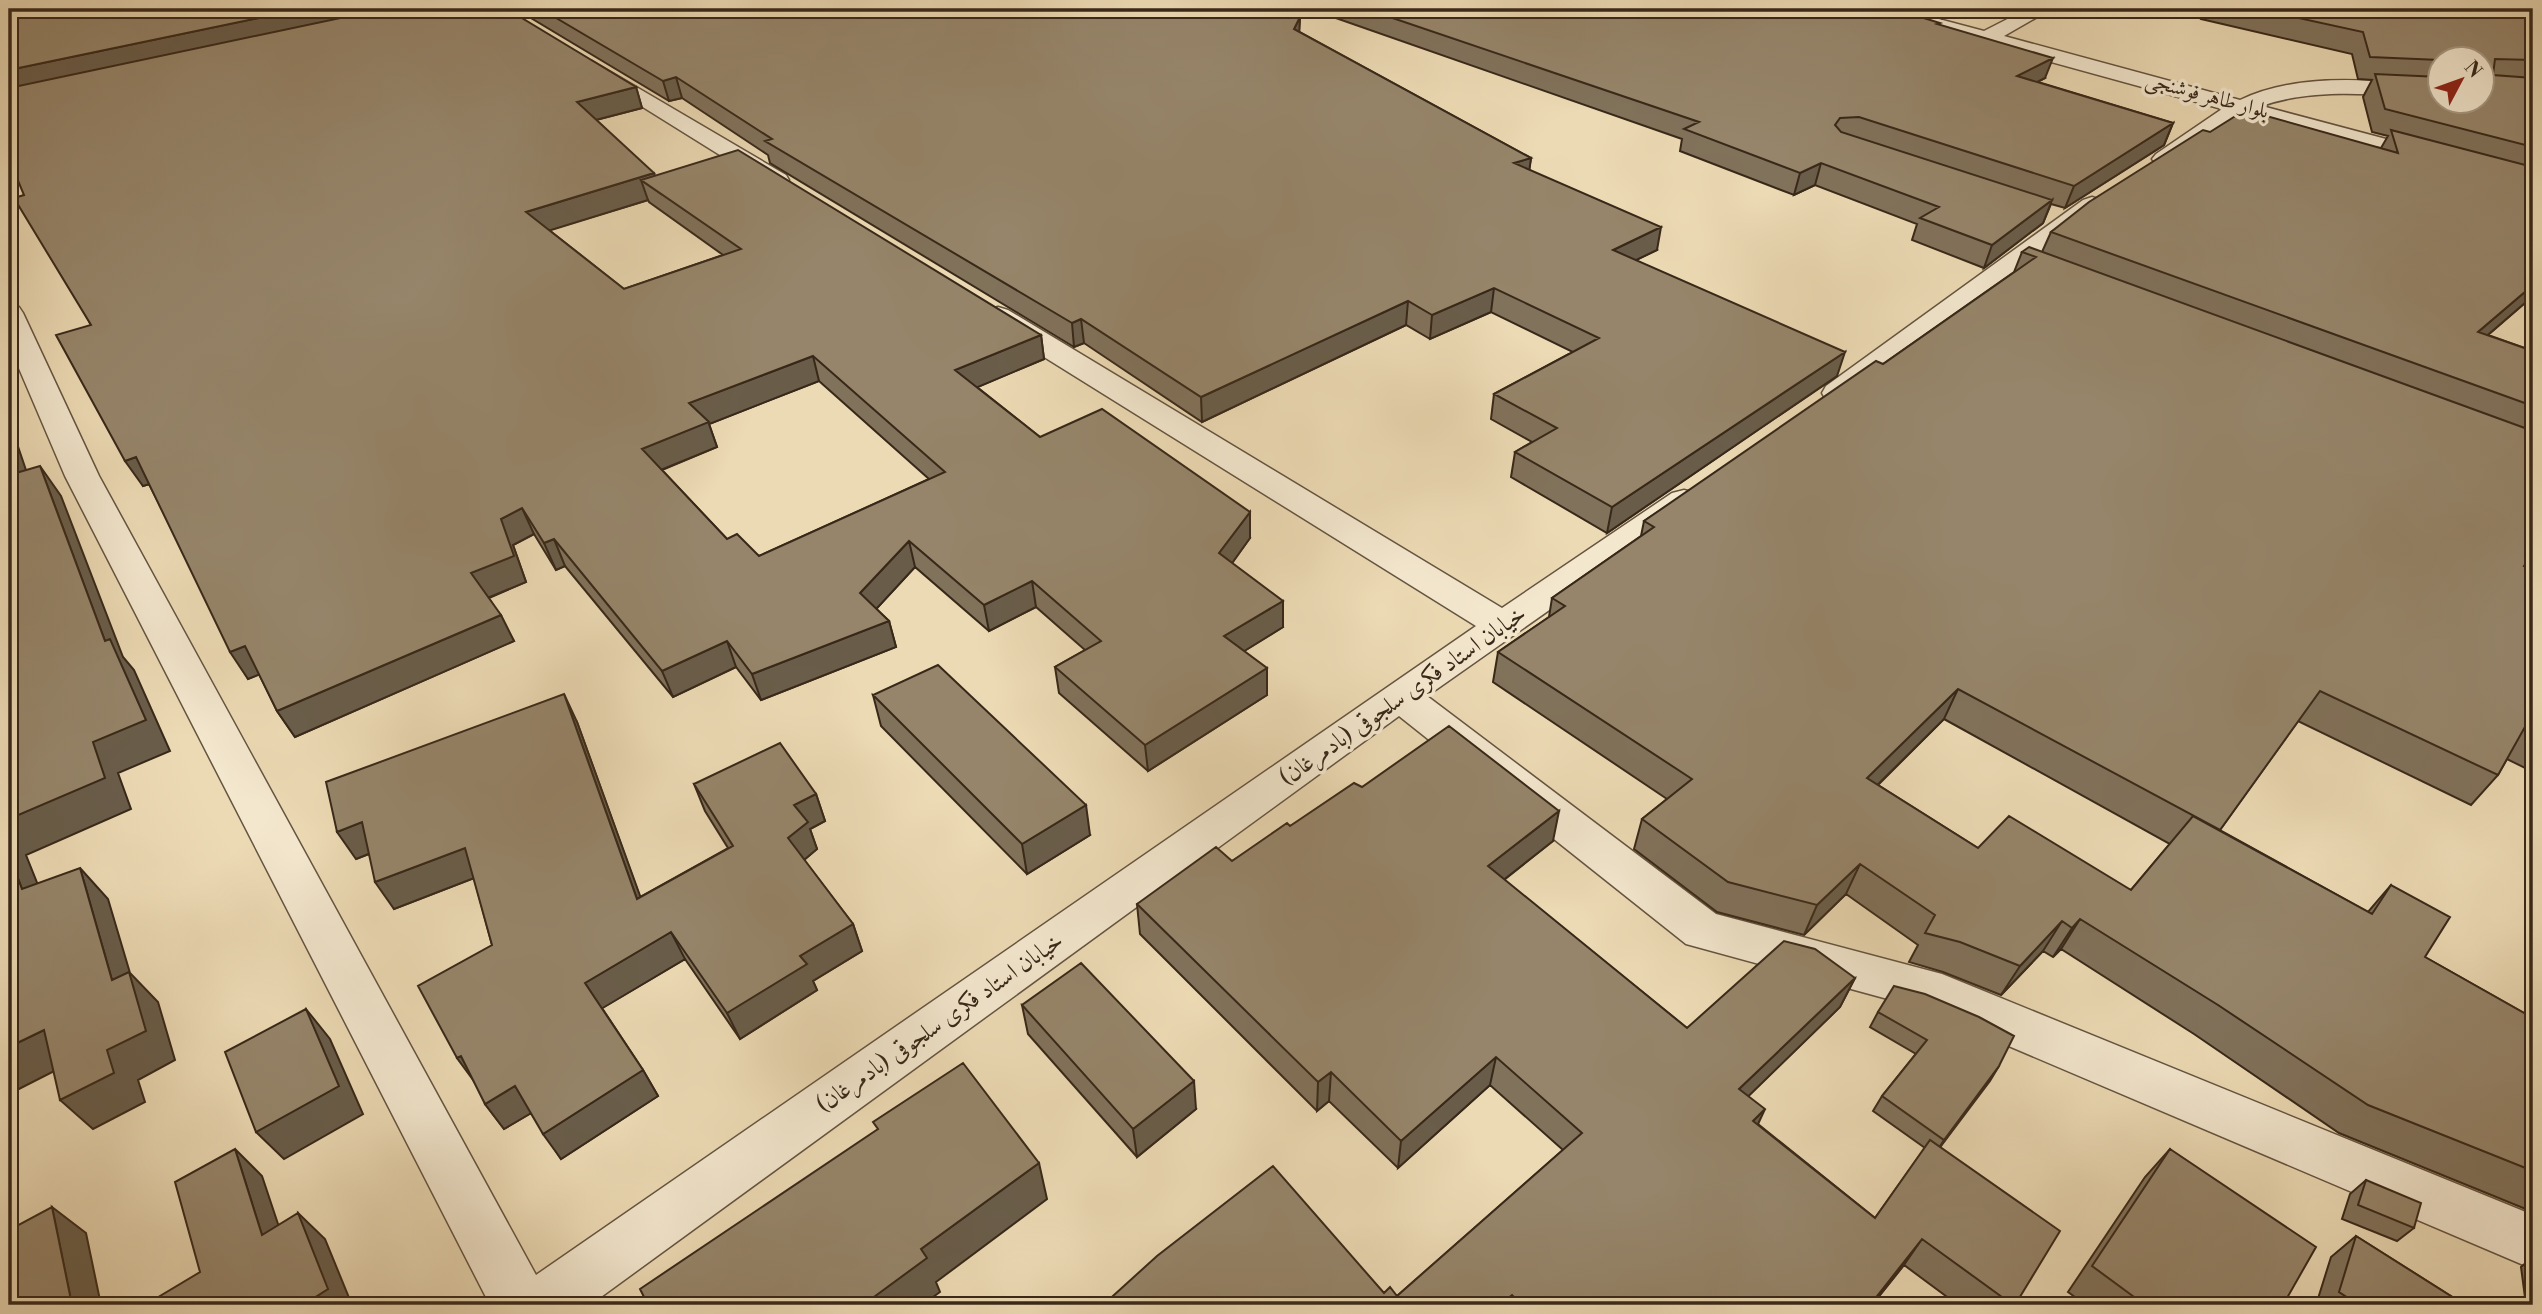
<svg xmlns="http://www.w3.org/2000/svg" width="2542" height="1314" viewBox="0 0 2542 1314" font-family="'Libre Bodoni',Amiri,serif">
<rect width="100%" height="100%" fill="#ecdab4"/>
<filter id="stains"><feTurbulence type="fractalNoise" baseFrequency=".00286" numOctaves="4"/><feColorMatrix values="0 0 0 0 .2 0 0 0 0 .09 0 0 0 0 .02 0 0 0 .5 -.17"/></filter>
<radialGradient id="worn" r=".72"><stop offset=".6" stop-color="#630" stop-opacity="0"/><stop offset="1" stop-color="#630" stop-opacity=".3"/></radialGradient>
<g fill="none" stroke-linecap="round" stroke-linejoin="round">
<g stroke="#655440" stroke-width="3">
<path id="minor" d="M1870,9H1901L1984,31L2027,9H2051L2004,36L2240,100C2301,71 2375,81 2440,85V98C2382,96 2318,86 2262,106L2533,178V193L2244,115L2172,164H2156L2152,159L2156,154L2222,109L1873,13Z
M592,61L786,175L789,180L786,185H768L585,71L581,67Z
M2092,197L2101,200L2105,205L2101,210L1848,400L1837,402L1826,400L1822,393L1826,386L2083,200Z
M9,304L19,307L23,313L99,476L536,1275L1476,626L988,322L984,316L988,310L998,307L1008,310L1502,608L1672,493L1684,490L1696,493L1701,500L1696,507L1427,696L1716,914L1942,974L2533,1215V1269L1917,1007L1686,944L1399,716L590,1305H490L65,476L9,345Z"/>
</g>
<use href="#minor" fill="#f3e7ce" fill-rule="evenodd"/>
</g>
<path fill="#81725b" stroke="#382819" stroke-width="2" fill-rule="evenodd" d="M516,9H1286L1300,17L1299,32L1531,158L1529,170L1657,250L1636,260L1837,376L1607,533L1511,477L1515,452L1532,442L1491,419L1494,394L1573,352L1491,312L1430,339L1406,325L1202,422L1084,343L1074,347L770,163L768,155L682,98L669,101Z
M1310,9H1961L1943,18L1925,13L1924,18L2045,78L2038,82L2173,123L2164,145L2065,208L2051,204L2043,223L1984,268L1912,240L1917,224L1815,185L1794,195L1680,151L1682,139Z
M2205,9H2533V296L2488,335L2533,351V422L2527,429L2524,566L2533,570V772L2507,759L2498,775L2471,805L2298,721L2220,830L2368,912L2391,885L2425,957L2533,1018V1212L2339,1133L2194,1034L2061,949L2053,957L2043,951L2001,995L1943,972L1909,962L1918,945L1846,894L1804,935L1717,912L1634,849L1642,819L1667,799L1493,682L1498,652L1549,617L1552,598L1641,536L1644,521L1883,364L2014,272L2022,252H2042L2051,232L2210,132L2381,148L2388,136L2372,132L2363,97L2372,80L2358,79L2352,54L2201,19ZM2440,60H2482L2440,102ZM1944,719L2170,844L2131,890L1978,848L1878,785Z
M636,87L642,108L596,120L655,176L1041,335L1044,359L977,387L1040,437L1250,538L1232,563L1283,627L1244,651L1267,695L1148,771L1059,693L1055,667L1085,650L1036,607L989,631L915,567L876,609L889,621L896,647L761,700L736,667L673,697L565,566L556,570L534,534L513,545L526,582L489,598L514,641L295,737L277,711L259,674L248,679L149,484L143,486L91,325L24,195ZM648,200L649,202L723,255L624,289L549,230ZM819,381L929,479L759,556L727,539L662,470L717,447L709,424Z
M873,695L1090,835L1027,874L881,726Z
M577,722L640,897L728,848L705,811L694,784L816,794L825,821L810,829L817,849L804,860L853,924L862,951L813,981L817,990L740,1039L685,959L602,1008L643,1070L658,1096L561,1159L531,1113L504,1129L485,1104L492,945L474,878L394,909L369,854L356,859Z
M1362,787L1553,841L1504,880L1687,1028L1855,978L1840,1007L1748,1096L1758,1124L1875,1218L1925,1148L1873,1111L1882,1096L1916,1054L1870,1027L1878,1012L1999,1066L1940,1147L2015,1305H1958L1904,1265L1872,1305H1103L1384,1293L1397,1296L1563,1150L1490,1085L1398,1168L1329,1101L1317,1111L1140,934L1137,904L1232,861L1290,826Z
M1022,1005L1196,1109L1137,1157L1028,1034Z
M2170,1149L2283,1305H2086L2068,1292L2145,1177Z
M2366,1180L2414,1228L2397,1241L2342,1219L2350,1194Z
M2356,1236L2465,1305H2316L2331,1257Z
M2533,1257V1305H2526L2521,1267Z"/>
<path fill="#695d4a" stroke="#382819" stroke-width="2" d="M302,9H401L9,93V70Z
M1927,9L1921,29L1914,15Z
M1946,9H1961L1943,18Z
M1300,17L1299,37L1294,29Z
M2053,58L2045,78L2010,96L2017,76Z
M676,77L682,98L669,101L663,81Z
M636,87L642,108L584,123L577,102Z
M2173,123L2164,145L2065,208L2074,186Z
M1531,158L1528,180L1514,163Z
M1821,163L1815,185L1794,195L1800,173Z
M654,173L660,193L641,180L648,200L535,235L526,212Z
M2052,200L2043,223L1984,268L1992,245Z
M1661,227L1657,250L1609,273L1613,250Z
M2533,285V296L2461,358L2478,332Z
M1494,288L1491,312L1430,339L1432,315Z
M1408,301L1406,325L1202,422L1201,397Z
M1081,319L1084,343L1074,347L1072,323Z
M1041,335L1044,359L959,395L955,370Z
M1845,352L1837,376L1607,533L1612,507Z
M813,356L819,381L709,424L717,447L651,474L642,449L689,403Z
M2533,418V422L2520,436Z
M9,420L29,479L9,487Z
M136,457L153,483L143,486L125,461Z
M40,466L61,496L123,657L134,670L170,751L118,773L131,809L26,855L52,920L22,889L9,855V819L93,742L105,641Z
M522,508L534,534L513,545L526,582L485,599L471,573L501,519Z
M1250,512V538L1220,580L1219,553Z
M554,539L565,566L556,570L544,543Z
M909,541L915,567L867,619L860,593Z
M1032,581L1036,607L989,631L984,605Z
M1283,601V627L1225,663L1224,636Z
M501,615L514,641L295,737L277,711Z
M889,621L896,647L761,700L752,674Z
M727,641L736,667L673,697L662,671Z
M245,646L263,673L248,679L230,652Z
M1267,668V695L1148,771L1145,745Z
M1958,689L1944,719L1854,808L1867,778Z
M564,694L577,722L651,926L637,899Z
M816,794L825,821L810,829L817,849L798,865L788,838L794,805Z
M1086,805L1090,835L1027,874L1022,844Z
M1559,811L1553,841L1483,896L1488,866Z
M362,822L381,849L356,859L337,832Z
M465,848L482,875L394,909L375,882Z
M1860,864L1846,894L1804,935L1817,905Z
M80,868L108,899L130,973L158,1002L175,1060L138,1080L145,1102L93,1129L60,1100L107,1050L112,980Z
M2080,919L2061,949L2053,957L2072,928Z
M2062,921L2043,951L2001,995L2020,966Z
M853,924L862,951L813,981L817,990L740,1039L727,1013L800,956Z
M671,932L685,959L601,1009L585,983Z
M1855,978L1840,1007L1727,1117L1739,1089Z
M306,1009L330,1039L363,1114L284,1159L256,1132Z
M44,1030L76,1060L9,1094V1047Z
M461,1056L476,1084L457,1058Z
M1496,1057L1490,1085L1398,1168L1401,1141Z
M1999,1066L1990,1081L1935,1154L1944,1140Z
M643,1070L658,1096L561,1159L543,1134Z
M1331,1072L1329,1101L1317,1111L1318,1082Z
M1194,1081L1196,1109L1137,1157L1133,1129Z
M515,1086L533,1112L504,1129L485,1104Z
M1765,1109L1752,1137L1753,1121Z
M235,1149L262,1176L290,1260L262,1235Z
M1039,1163L1047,1199L936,1282L940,1292L922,1305H863L921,1249Z
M52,1207L86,1233L101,1305H72Z
M298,1213L325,1239L352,1305H303Z
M1922,1239L1904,1265L1872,1305H1870Z
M1512,1295L1509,1305H1500Z"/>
<path fill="#96856a" stroke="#382819" stroke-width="2" fill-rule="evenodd" d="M9,9H302L9,70Z
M383,9H507L636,87L577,102L654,173L526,212L624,289L741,249L641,180L738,150L1041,335L955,370L1040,437L1102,409L1250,512L1219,553L1283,601L1224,636L1267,668L1145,745L1055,667L1101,641L1032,581L984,605L909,541L860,593L889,621L752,674L727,641L662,671L554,539L544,543L522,508L501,519L514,556L471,573L501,615L277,711L245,646L230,652L136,457L125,461L56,335L91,325L14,198L24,195L9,159V88ZM813,356L945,472L759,556L737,534L727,539L642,449L709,422L689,403Z
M541,9H1286L1300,17L1294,29L1531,158L1514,163L1661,227L1613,250L1845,352L1612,507L1515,452L1557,428L1494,394L1599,338L1494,288L1432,315L1408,301L1201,397L1081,319L1072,323L765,141L772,139L676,77L663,81Z
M1366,9H1927L1914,15L1940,23L1937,24L2053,58L2017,76L2173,123L2074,186L1859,117L1840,118L1835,125L1841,132L2052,200L1992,245L1920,218L1939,207L1821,163L1800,173L1684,129L1699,122Z
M2257,9H2533V60L2495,59L2493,75L2533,78V147L2385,109L2375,74L2440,77V102H2482V60H2440L2370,57L2363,32Z
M2245,110L2398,153L2391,130L2533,167V285L2478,332L2533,351V406L2051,232L2089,202L2203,130L2210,132Z
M2029,247L2533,431V553L2524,566L2533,570V729L2526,725L2498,775L2320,691L2220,830L1958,689L1867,778L1978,848L2009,816L2131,890L2193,816L2372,914L2391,885L2450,917L2425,957L2533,1018V1171L2368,1105L2218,1005L2080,919L2072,928L2062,921L2020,966L1960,942L1925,933L1935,915L1860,864L1817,905L1728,882L1642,819L1692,779L1498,652L1565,606L1552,598L1654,527L1644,521L1876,361L1883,364L2036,257L2022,252Z
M40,466L105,641L110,639L146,720L93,742L105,778L9,819V475Z
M938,665L1086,805L1022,844L873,695Z
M564,694L637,899L733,846L694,784L780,743L816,794L794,805L808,822L788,838L853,924L800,956L807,964L727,1013L671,932L585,983L643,1070L543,1134L515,1086L485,1104L461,1056L457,1058L418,986L492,945L465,848L375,882L362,822L337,832L326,782Z
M1449,726L1559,811L1488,866L1687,1028L1784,941L1815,949L1855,978L1739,1089L1765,1109L1753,1121L1875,1218L1930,1140L2060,1231L2015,1305H2013L1922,1239L1870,1305H1522L1512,1295L1500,1305H1103L1157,1256L1273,1166L1384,1293L1390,1287L1397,1296L1582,1133L1496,1057L1401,1141L1331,1072L1318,1082L1137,904L1216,847L1232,861L1287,823L1290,826L1354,783L1362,787Z
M9,855L22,889L80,868L112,980L129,972L146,1031L107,1050L114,1073L60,1100L44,1030L9,1047Z
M1081,963L1194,1081L1133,1129L1022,1005Z
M1894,986L1925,994L1979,1017L2014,1036L1999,1066L1944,1140L1882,1096L1927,1040L1878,1012Z
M306,1009L339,1086L256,1132L225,1052Z
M963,1063L1039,1163L921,1249L927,1258L863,1305H648L640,1289L878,1129L873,1122Z
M235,1149L262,1235L298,1213L328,1289L303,1305H145L200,1272L175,1182Z
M2170,1149L2316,1247L2283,1305H2145L2092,1266Z
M2366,1180L2421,1203L2414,1228L2358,1205Z
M52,1207L72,1305H9V1230Z
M2356,1236L2465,1305H2359L2339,1292Z"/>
<g text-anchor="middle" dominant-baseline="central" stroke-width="7" stroke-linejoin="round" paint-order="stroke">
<g font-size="21" fill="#382819" stroke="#f3e7ce">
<text transform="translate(2207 96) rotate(15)">بلوار طاهر فوشنجی</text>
</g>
<g font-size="24" fill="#382819" stroke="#f3e7ce">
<text transform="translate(1403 696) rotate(-35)">خیابان استاد فکری سلجوقی (بادمرغان)</text>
<text transform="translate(940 1023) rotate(-35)">خیابان استاد فکری سلجوقی (بادمرغان)</text>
</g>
</g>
<rect width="2542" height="1314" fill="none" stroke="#ecdab4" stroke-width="35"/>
<rect x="10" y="10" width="2521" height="1293" fill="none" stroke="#382819" stroke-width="3.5"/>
<rect x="18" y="18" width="2507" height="1279" fill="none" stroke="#382819" stroke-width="2"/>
<g transform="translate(2461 80) rotate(49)"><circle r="33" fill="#f3e7ce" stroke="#a89b86" stroke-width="2"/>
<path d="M0-5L12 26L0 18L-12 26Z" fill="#8f2418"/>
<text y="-10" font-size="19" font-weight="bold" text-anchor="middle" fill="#382819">N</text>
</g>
<rect width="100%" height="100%" filter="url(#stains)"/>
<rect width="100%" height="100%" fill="url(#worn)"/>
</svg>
